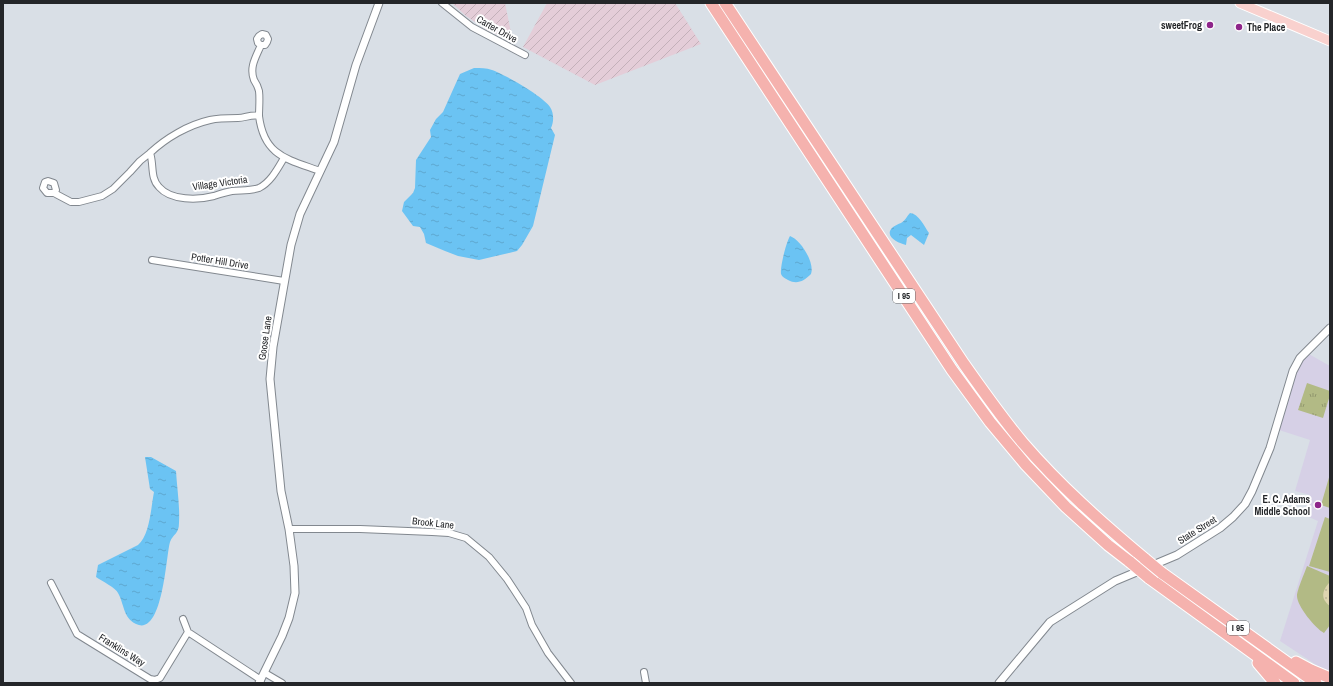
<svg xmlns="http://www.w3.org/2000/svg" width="1333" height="686" viewBox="0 0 1333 686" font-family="'Archivo Narrow',sans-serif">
<defs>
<pattern id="industrial-furrows" width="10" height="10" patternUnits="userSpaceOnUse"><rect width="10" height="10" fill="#e4cdd8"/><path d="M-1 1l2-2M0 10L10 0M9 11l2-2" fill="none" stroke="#c3b0b9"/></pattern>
<pattern id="sand-dots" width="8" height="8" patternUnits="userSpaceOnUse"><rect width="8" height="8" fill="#ded5b0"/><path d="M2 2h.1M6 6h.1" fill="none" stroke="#beb797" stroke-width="1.8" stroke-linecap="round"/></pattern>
<pattern id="park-tufts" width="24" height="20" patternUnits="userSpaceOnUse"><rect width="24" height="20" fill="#b2ba85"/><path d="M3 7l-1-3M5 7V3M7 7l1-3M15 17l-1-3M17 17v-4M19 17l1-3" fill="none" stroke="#91976d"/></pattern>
<pattern id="water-ripples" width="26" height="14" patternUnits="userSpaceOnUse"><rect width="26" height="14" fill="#6bc3f3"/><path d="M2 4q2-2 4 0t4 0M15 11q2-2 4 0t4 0" fill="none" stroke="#5da7d0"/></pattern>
</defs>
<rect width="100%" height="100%" fill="#d9dfe6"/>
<path fill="url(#industrial-furrows)" d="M452,3H505L513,42L487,30L466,16Z
M547,3H675L701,44L595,85L523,47Z"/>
<path fill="#d6d0e6" d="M1307,353L1330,366V674L1280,641L1318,521L1304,515L1310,495L1295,491L1310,440L1279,430L1294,374Z"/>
<path fill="#b2ba85" d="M1330,474V508L1321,505Z
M1325,517L1330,519V572L1309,566Z
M1307,566L1330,576V625L1324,633C1315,628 1297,606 1297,596C1297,590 1305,572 1307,566Z"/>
<path fill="url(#sand-dots)" d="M1330,582V606C1320,599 1322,590 1330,582Z"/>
<path fill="url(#park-tufts)" d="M1307,383L1330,391V395L1323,418L1298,410Z"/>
<path fill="url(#water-ripples)" d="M474,68C481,68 486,68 492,70C504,74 544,97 550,107C554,113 554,122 551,128L555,135L533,226L522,245L517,251L479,260L458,256L445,251L426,243L424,234L420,227L413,226L402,211L404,202L413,193L415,188L416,160L431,137L430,130L436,119L443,112L460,74Z
M910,213C919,214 924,226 929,233L924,245L911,235L907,238L906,245C898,243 883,236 893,227C896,225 898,224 901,223C905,221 907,216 910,213Z
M790,236C801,240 815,263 811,274C804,281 797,285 788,280C785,278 782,277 781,274C780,267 786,243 790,236Z
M145,457H151L176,471C177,488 180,506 179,523C179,534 173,534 170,542C166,556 163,637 136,624C123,618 124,603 118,593C116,588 102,581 96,577L98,565L138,545C150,535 151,507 154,492L150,489Z"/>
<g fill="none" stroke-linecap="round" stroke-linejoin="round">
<g stroke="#82888f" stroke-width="8">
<path id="minor" d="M442,3L472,27L525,55
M261,45L258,43L257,39L259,36L262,34L266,35L268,39L267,42L265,45H261C256,57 249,67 254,80C256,83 258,87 259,91C260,99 259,108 259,116C264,156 287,159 320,171
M259,116C252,114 245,118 238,118C229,118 218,118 210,120C188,125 166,138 150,153C154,164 150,178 159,187C171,201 198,200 214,196C220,194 226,192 232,191C240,190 251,191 259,188C271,182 278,168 284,158
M54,193L56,190L54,183L48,181L45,182L43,188L47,193H54L71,202H79L102,196L113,189L130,172L140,161L150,153
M152,260L284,281
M289,529H360L432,532L449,533L466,538L489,557L507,579L526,608L532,625L548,653L571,683
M51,583L77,634L150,679L155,680L160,678L188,632L261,680
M183,619L188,632
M644,672L646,683
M265,673L282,683"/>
</g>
<g stroke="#82888f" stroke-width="9">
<path id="tertiary" d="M259,683L282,636L289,618L295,593L294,566L289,529L281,491L270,379L273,347L291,245L300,214L334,142L356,65L379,3
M999,683L1050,622L1115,581L1177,555L1220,528L1233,517L1245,504L1252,491L1270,448L1293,371L1300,358L1330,328"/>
</g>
<g stroke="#fff" stroke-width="11">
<path id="primary" d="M1240,3L1330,41"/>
</g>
<g stroke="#fff" stroke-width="13">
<path id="motorway" d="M711,3L952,370L990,422L1026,465L1066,507L1108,545L1130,562
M725,3L964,364C983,391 1002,418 1023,443C1060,486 1102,523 1145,559
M1162,573L1316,683
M1149,578L1294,683
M1296,662L1311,670L1330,678
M1258,663L1275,683"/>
</g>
<use href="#minor" stroke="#fff" stroke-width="6"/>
<use href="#tertiary" stroke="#fff" stroke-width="7"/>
<use href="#primary" stroke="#f9d1ce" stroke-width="9"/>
<use href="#motorway" stroke="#f5b2ae" stroke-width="11"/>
<g stroke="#fff" stroke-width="13" stroke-linecap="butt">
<path id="motorway-bridge" d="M1145,559L1162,573
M1130,562L1149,578"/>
</g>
<use href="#motorway-bridge" stroke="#f5b2ae" stroke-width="11"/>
</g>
<g fill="#8e258a" stroke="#fff" stroke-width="1.5">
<circle cx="1210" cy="25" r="4"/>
<circle cx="1239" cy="27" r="4"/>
<circle cx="1318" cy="505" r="4"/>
</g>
<g text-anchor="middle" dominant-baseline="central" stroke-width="4" stroke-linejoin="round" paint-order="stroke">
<g fill="#fff" stroke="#666769" stroke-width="1">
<rect x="893" y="289" width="22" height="14" rx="3"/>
<rect x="1227" y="621" width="22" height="14" rx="3"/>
</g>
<g font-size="9" font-weight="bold" fill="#242629">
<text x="904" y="296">I 95</text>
<text x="1238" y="628">I 95</text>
</g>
<g font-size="10" font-weight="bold" fill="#242629" stroke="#fff" text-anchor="end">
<text x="1202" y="25">sweetFrog</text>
<text x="1247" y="27" text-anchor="start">The Place</text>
<text x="1310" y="499">E. C. Adams<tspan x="1310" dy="12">Middle School</tspan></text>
</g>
<g font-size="10" fill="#242629" stroke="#fff">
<text transform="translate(497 29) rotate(29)">Carter Drive</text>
<text transform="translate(220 183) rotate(-8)">Village Victoria</text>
<text transform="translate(220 261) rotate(9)">Potter Hill Drive</text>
<text transform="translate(265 338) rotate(-82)">Goose Lane</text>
<text transform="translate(433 523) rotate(6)">Brook Lane</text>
<text transform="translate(1197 530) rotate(-32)">State Street</text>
<text transform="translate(122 650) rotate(32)">Franklins Way</text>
</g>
</g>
<rect width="1333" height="686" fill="none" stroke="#242629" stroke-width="8"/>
</svg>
